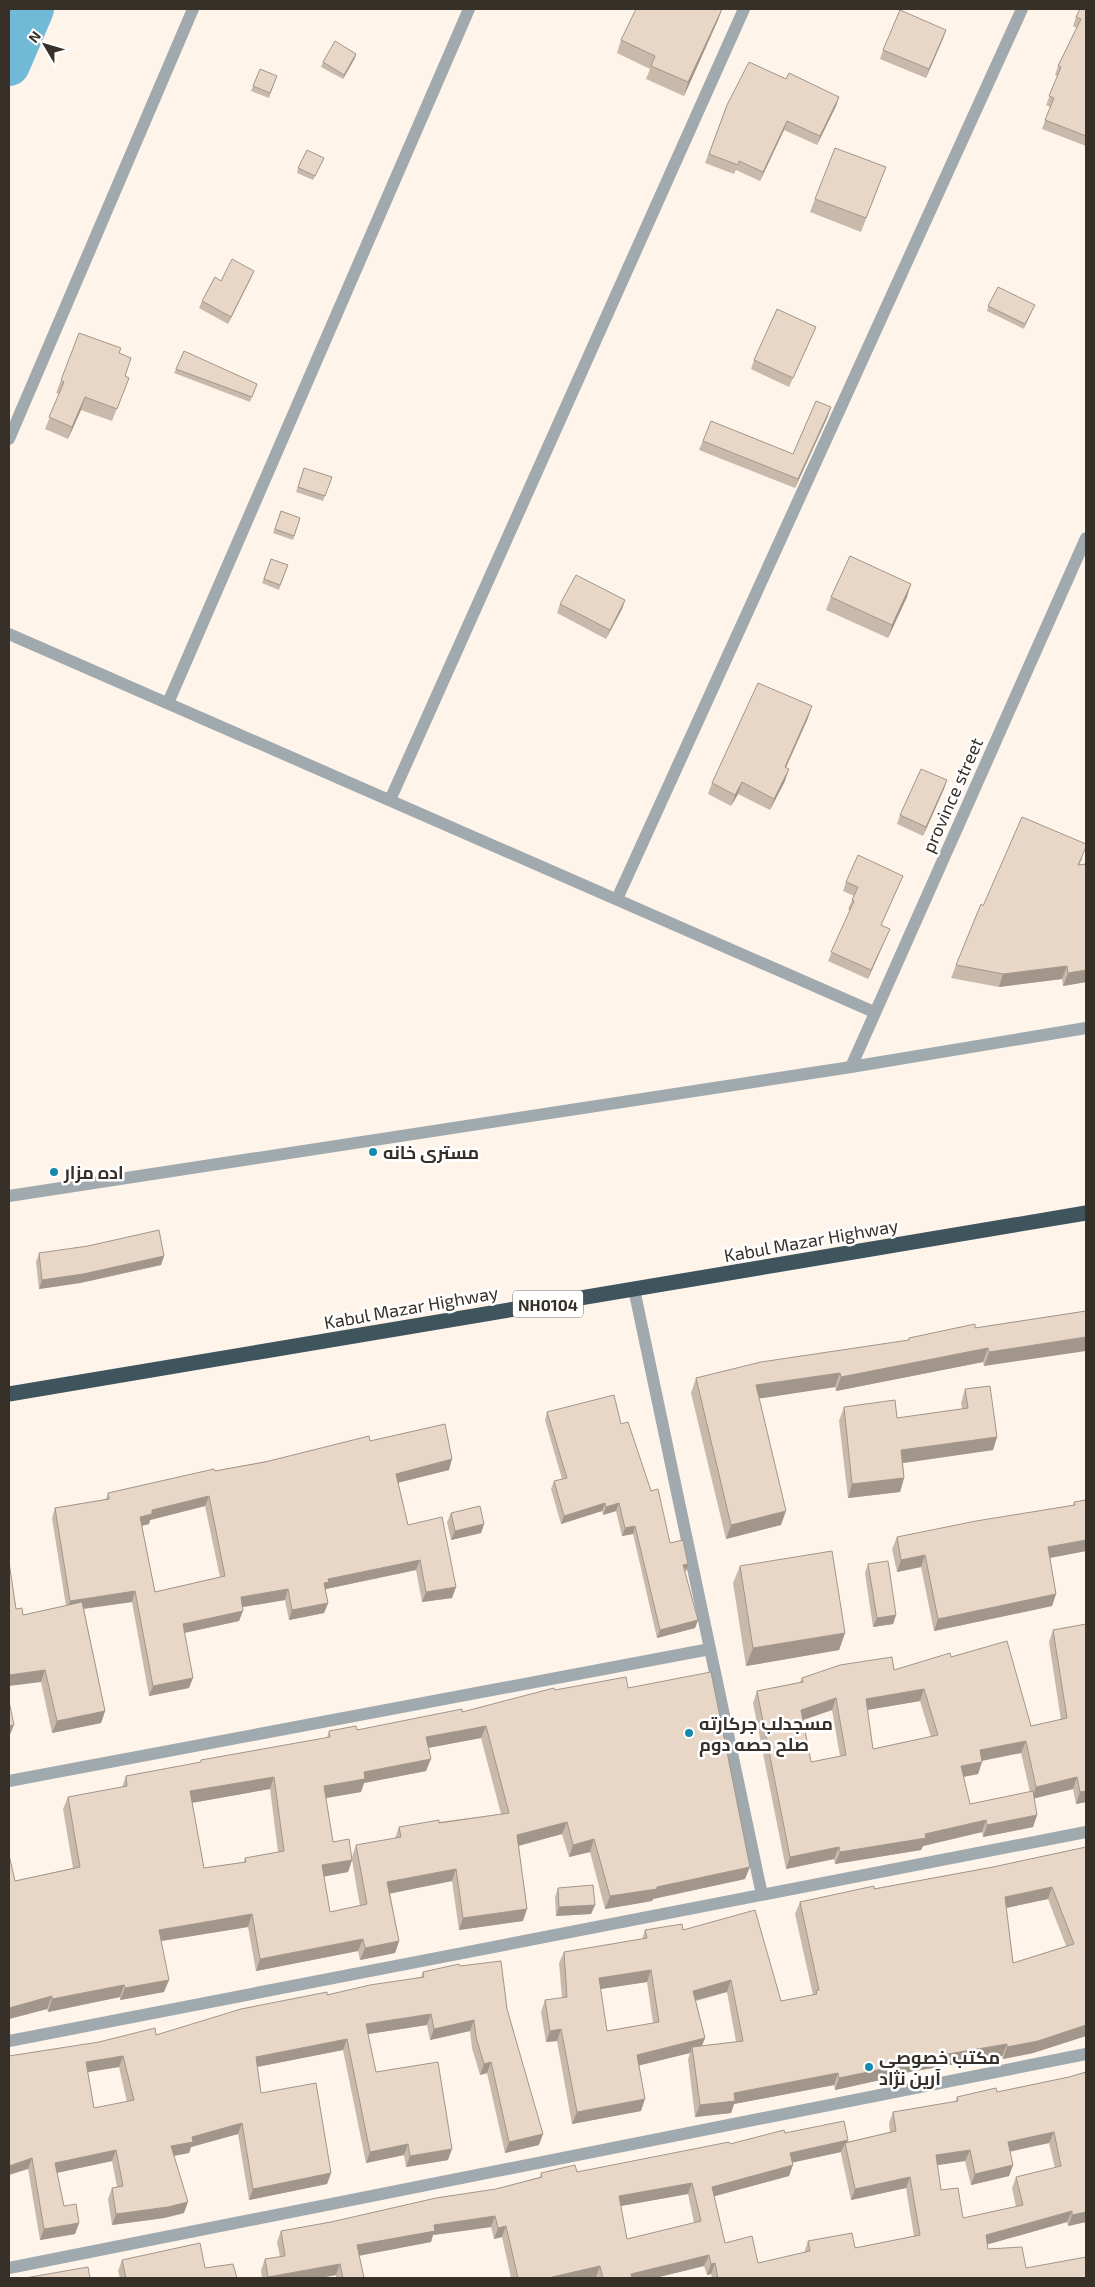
<svg xmlns="http://www.w3.org/2000/svg" width="1095" height="2287" viewBox="0 0 1095 2287" font-family="'Exo 2',Cairo,sans-serif">
<rect width="100%" height="100%" fill="#fef4ea"/>
<g fill="none" stroke-linecap="round" stroke-linejoin="round">
<path stroke="#71bad7" stroke-width="42" d="M9,65L33,9"/>
<path stroke="#9fa9ae" stroke-width="12" d="M9,439L193,9
M9,634L874,1012
M168,703L469,9
M390,800L744,9
M617,899L1022,9
M851,1067L1086,538
M9,1196L851,1067L1086,1028
M634,1289L762,1895
M9,1781L710,1649
M9,2041L1086,1832
M9,2268L1086,2054"/>
<path stroke="#3f545d" stroke-width="15" d="M9,1394L1086,1213"/>
</g>
<path fill="#c8b9aa" fill-rule="evenodd" d="M722,9L718,20L684,96L646,79L650,69L617,53L621,40Z
M1086,9V146L1042,129L1050,107L1046,105L1058,76L1055,75L1058,66L1077,28L1073,26L1076,17Z
M946,30L926,78L880,59L883,50Z
M355,58L343,79L321,67L323,62Z
M260,69L277,76L269,98L251,91Z
M786,79L839,97L836,106L817,145L784,130L760,181L736,170L734,174L705,163L727,105Z
M322,162L313,180L297,173L298,168Z
M886,167L861,232L810,212L815,199Z
M251,278L228,324L199,308L202,301L221,281Z
M988,306L1033,309L1024,329L987,311Z
M79,333L119,353L125,376L129,378L112,421L81,410L68,439L45,429L59,394L56,393Z
M812,336L789,387L751,369L754,360Z
M176,369L257,384L250,402L174,373Z
M828,416L795,488L699,450L711,421L793,454Z
M304,468L332,477L323,501L296,492Z
M281,511L300,518L293,540L273,533Z
M271,559L288,565L279,590L262,583Z
M831,597H907L888,638L826,610Z
M625,600L622,609L606,639L557,613L560,604Z
M808,718L786,768L785,781L770,810L738,794L731,806L708,794L712,783Z
M944,789L923,836L897,824L900,815Z
M1083,858L1079,865L1086,864V982L1063,986L1062,979L999,987L951,978L956,965L983,906Z
M903,876L881,925L890,929L868,979L828,961L850,910L848,909L854,896L843,891L846,882Z
M39,1253L164,1256L161,1265L80,1283L39,1289L36,1262Z
M1086,1311L984,1366L983,1362L836,1391L835,1387L759,1398L781,1525L726,1539L691,1393L696,1378L908,1340L909,1338Z
M965,1389L997,1437L993,1450L903,1463L904,1478L900,1492L848,1498L839,1421L844,1407L897,1418L962,1409L961,1403Z
M547,1412L621,1424L651,1491L670,1543L685,1572L698,1620L695,1628L657,1638L633,1534L622,1536L616,1511L603,1515L602,1511L561,1524L551,1489L554,1481L562,1479L545,1420Z
M370,1441L449,1470L398,1483L408,1525L456,1587L452,1598L422,1602L416,1570L326,1589V1591L328,1603L324,1613L289,1620L285,1600L243,1607L239,1621L184,1633L189,1688L149,1696L132,1602L84,1609L105,1711L101,1723L52,1733L41,1682L16,1609L23,1615L66,1606L52,1518L55,1508L106,1499L108,1493L215,1471ZM205,1506L220,1577L155,1592L142,1526L149,1524L150,1520Z
M1086,1500V1551L1050,1558L1056,1594L1052,1606L934,1631L921,1567L897,1572L892,1549L897,1537L1073,1505L1074,1502Z
M451,1513L484,1524L481,1533L451,1540L447,1522Z
M868,1564L896,1615L893,1624L873,1627L865,1573Z
M740,1566L845,1633L839,1650L746,1666L733,1583Z
M1086,1624V1802L1076,1804L1073,1789L1034,1798L1037,1815L1033,1827L983,1837L982,1832L923,1846L921,1850L835,1864L834,1859L786,1869L753,1703L757,1691L800,1682L802,1678L894,1670L951,1657L1031,1726L1061,1720L1049,1642L1053,1630ZM920,1701L931,1737L873,1749L867,1710ZM832,1710L840,1756L811,1762L803,1720ZM1021,1753L1030,1792L970,1804L963,1777L978,1774L982,1761Z
M628,1688L745,1879L653,1899L652,1901L605,1909L590,1852L569,1857L562,1834L519,1846L523,1921L459,1930L452,1881L390,1893L399,1941L395,1953L360,1960L358,1951L256,1971L248,1927L161,1941L164,1992L120,2000V1997L48,2012L47,2009L9,2019V1855L15,1881L73,1868L63,1809L68,1797L122,1787L126,1776L200,1763L201,1760L327,1738L329,1731L357,1730L462,1712L555,1690ZM481,1738L501,1814L399,1827L395,1838L356,1845L352,1857L333,1842L326,1798L361,1792L364,1783L426,1771L428,1748ZM270,1789L278,1852L245,1858L244,1862L204,1868L192,1803ZM352,1860L360,1906L330,1912L324,1876L348,1872Z
M1086,1847V2036L1033,2053L1003,2059L1002,2056L904,2073L903,2075L835,2090L834,2085L734,2104L731,2113L695,2117L688,2059L690,2053L639,2065L641,2111L572,2124L557,2041L546,2042L541,2012L545,2000L562,1998L559,1963L564,1952L642,1939L645,1930H683L781,2001L813,1995L795,1914L800,1902L993,1867ZM1048,1899L1066,1946L1013,1963L1006,1908ZM647,1982L653,2023L607,2031L600,1989ZM727,1992L736,2042L702,2046L705,2038L696,2001Z
M558,1888L595,1905L591,1914L556,1916L555,1897Z
M460,1966L507,2009L539,2145L505,2153L487,2073L480,2075L472,2048L470,2031L430,2040L427,2025L368,2034L376,2072L448,2160L406,2167L404,2155L366,2163L343,2050L257,2067L261,2093L331,2173L327,2184L249,2200L238,2134L191,2147L189,2153L174,2156L184,2213L164,2218L112,2225L108,2199L112,2188L117,2187L112,2161L57,2173L64,2206L79,2223L75,2234L40,2240L9,2056L156,2035L327,1995L421,1977L423,1972ZM119,2067L127,2102L94,2108L88,2072Z
M1086,2072V2222L1068,2226L1067,2222L988,2244V2249L1026,2268L1086,2278H712L711,2274L707,2275L704,2266L655,2278H597L596,2277L590,2278H511L502,2237L494,2239L491,2227L433,2235L431,2242L359,2255L364,2278H336V2275L320,2278H262L261,2270L265,2259L280,2257L277,2242L281,2231L331,2222L496,2189L540,2177L541,2173L577,2172L730,2144L785,2133L848,2140L847,2142L890,2132L889,2123L893,2112L955,2102L957,2097L997,2092L1069,2077ZM1049,2143L1055,2168L1016,2177L1012,2188L1016,2207L963,2218L941,2190L937,2165L965,2161L971,2185L1009,2176L1013,2165L1010,2151ZM841,2152V2154L851,2200L906,2188L914,2236L855,2248L808,2241L804,2253L758,2263L725,2243L714,2196L789,2176L793,2162ZM688,2194L694,2223L627,2239L621,2206Z
M122,2260L205,2268L237,2278H120L118,2271Z"/>
<path fill="#a2968b" d="M722,9L718,20L684,96L688,82Z
M946,30L943,39L926,78L929,69Z
M356,54L355,58L343,79L344,75Z
M839,97L836,106L817,145L820,136Z
M787,121L784,130L760,181L763,172Z
M254,271L251,278L228,324L231,317Z
M85,397L81,410L68,439L72,427Z
M831,407L828,416L795,488L798,479Z
M911,584L907,597L888,638L892,625Z
M625,600L622,609L606,639L610,630Z
M812,706L808,718L781,778L785,767Z
M789,769L785,781L770,810L774,799Z
M947,780L944,789L923,836L926,827Z
M742,782L738,794L731,806L735,795Z
M890,929L886,938L868,979L871,970Z
M1067,966L1062,979L999,987L1003,974Z
M1086,970V982L1063,986L1068,973Z
M164,1256L161,1265L80,1283L39,1289L42,1280Z
M1086,1337V1351L984,1366L989,1352Z
M988,1348L983,1362L836,1391L841,1377Z
M840,1373L835,1387L750,1400L756,1385Z
M997,1437L993,1450L896,1464L901,1450Z
M452,1459L449,1470L392,1484L396,1474Z
M904,1478L900,1492L848,1498L852,1484Z
M209,1496L205,1506L150,1520L149,1524L136,1527L140,1517L152,1510Z
M605,1503L602,1511L561,1524L564,1516Z
M619,1503L616,1511L603,1515L606,1507Z
M786,1511L781,1525L726,1539L731,1525Z
M484,1524L481,1533L451,1540L455,1531Z
M635,1526L633,1534L622,1536L625,1528Z
M1086,1540V1551L1044,1559L1048,1547Z
M925,1555L921,1567L897,1572L901,1560Z
M420,1560L416,1570L326,1589L325,1592L324,1583L328,1579Z
M688,1564L686,1572L683,1565Z
M456,1587L452,1598L422,1602L426,1592Z
M288,1589L285,1600L237,1608L241,1597Z
M135,1591L132,1602L66,1611L70,1601Z
M1056,1594L1052,1606L934,1631L938,1619Z
M328,1603L324,1613L289,1620L292,1610Z
M243,1611L239,1621L179,1634L183,1624Z
M896,1615L893,1624L873,1627L877,1618Z
M698,1620L695,1628L657,1638L660,1630Z
M845,1633L839,1650L746,1666L753,1648Z
M45,1670L41,1682L9,1686V1675Z
M193,1678L189,1688L149,1696L153,1686Z
M924,1689L920,1701L861,1711L866,1699Z
M836,1698L832,1710L797,1722L801,1710Z
M105,1711L101,1723L52,1733L57,1721Z
M14,1725L9,1737V1726Z
M486,1726L481,1738L422,1749L426,1737Z
M1026,1741L1021,1753L975,1762L980,1750Z
M431,1759L426,1771L364,1783L361,1792L320,1799L324,1786L364,1772Z
M982,1762L978,1774L957,1778L961,1766Z
M274,1777L270,1789L185,1804L190,1791Z
M1077,1777L1073,1789L1032,1799L1036,1787Z
M1086,1791V1802L1076,1804L1080,1792Z
M1037,1815L1033,1827L983,1837L987,1825Z
M986,1820L982,1832L923,1846L921,1850L835,1864L840,1852L925,1834Z
M567,1822L562,1834L513,1847L517,1835Z
M594,1839L590,1852L569,1857L573,1845Z
M839,1847L834,1859L786,1869L790,1857Z
M352,1860L348,1872L317,1878L322,1865Z
M750,1867L745,1879L653,1899L652,1901L605,1909L610,1896Z
M456,1869L452,1881L383,1895L387,1882Z
M1052,1887L1048,1899L1001,1909L1005,1897Z
M595,1905L591,1914L556,1916L559,1907Z
M527,1909L523,1921L459,1930L463,1918Z
M252,1914L248,1927L155,1942L159,1930Z
M363,1939L358,1951L256,1971L260,1959Z
M399,1941L395,1953L360,1960L365,1948Z
M651,1970L647,1982L594,1990L599,1978Z
M169,1980L164,1992L120,2000L125,1988Z
M731,1980L727,1992L689,2002L693,1991Z
M124,1985L120,1997L48,2012L52,1999Z
M52,1996L47,2009L9,2019V2008Z
M431,2014L427,2025L362,2035L366,2024Z
M474,2020L470,2031L430,2040L434,2029Z
M1086,2025V2036L1033,2053L1003,2059L1007,2047Z
M561,2029L557,2041L546,2042L550,2031Z
M705,2038L700,2050L692,2047L690,2053L633,2067L637,2055Z
M347,2039L343,2050L252,2068L256,2057Z
M1007,2044L1002,2056L904,2073L903,2075L835,2090L839,2078L907,2061Z
M123,2056L119,2067L82,2073L86,2062Z
M491,2062L487,2073L480,2075L484,2064Z
M838,2073L834,2085L734,2104L731,2113L695,2117L700,2105L734,2093Z
M645,2099L641,2111L572,2124L577,2112Z
M242,2123L238,2134L191,2147L189,2153L167,2157L171,2146L192,2137Z
M1054,2132L1049,2143L1004,2153L1008,2142Z
M543,2134L539,2145L505,2153L509,2142Z
M848,2140L846,2147L845,2143L841,2152L786,2164L790,2153Z
M408,2144L404,2155L366,2163L370,2152Z
M452,2149L448,2160L406,2167L410,2156Z
M116,2150L112,2161L51,2174L55,2163Z
M970,2150L965,2161L932,2166L936,2155Z
M32,2158L28,2169L9,2175V2166Z
M793,2165L789,2176L708,2198L712,2187Z
M1013,2165L1009,2176L971,2185L975,2174Z
M331,2173L327,2184L249,2200L253,2189Z
M910,2177L906,2188L851,2200L855,2189Z
M692,2183L688,2194L615,2207L619,2196Z
M188,2202L184,2213L164,2218L112,2225L116,2214Z
M1072,2211L1067,2222L982,2246L986,2235Z
M1086,2212V2222L1068,2226L1072,2215Z
M495,2216L491,2227L433,2235L431,2242L353,2257L357,2245L434,2225Z
M79,2223L75,2234L40,2240L44,2229Z
M506,2226L502,2237L494,2239L498,2228Z
M709,2255L704,2266L655,2278H630L631,2274Z
M715,2263L711,2274L707,2275L711,2264Z
M340,2264L336,2275L320,2278H268V2277Z
M600,2266L596,2277L590,2278H551L552,2277Z"/>
<path fill="#e8d7c6" stroke="#a2968b" fill-rule="evenodd" d="M636,9H722L688,82L651,66L655,56L621,40Z
M1080,9H1086V136L1045,120L1054,98L1049,96L1061,67L1058,66L1081,19L1076,17Z
M900,10L946,30L929,69L883,50Z
M335,41L356,54L344,75L323,62Z
M749,62L786,79L789,73L839,97L820,136L787,121L763,172L739,161L738,165L709,154L727,105Z
M260,69L277,76L270,93L253,86Z
M835,148L886,167L866,218L815,199Z
M307,150L324,158L315,176L298,168Z
M232,259L254,271L231,317L202,301L215,277L221,281Z
M998,287L1035,305L1025,324L988,306Z
M777,309L816,327L793,378L754,360Z
M79,333L121,348L119,353L131,358L125,376L129,378L117,409L85,397L72,427L49,417L64,382L61,380Z
M184,351L257,384L252,397L176,369Z
M816,401L831,407L798,479L703,441L711,421L793,454Z
M304,468L332,477L325,496L298,487Z
M281,511L300,518L294,536L275,529Z
M850,556L911,584L892,625L831,597Z
M271,559L288,565L280,585L264,579Z
M576,575L625,600L610,630L560,604Z
M758,683L812,706L785,767L789,769L774,799L742,782L735,795L712,783Z
M921,769L947,780L926,827L900,815Z
M1022,817L1086,844V847L1078,865L1086,864V970L1068,973L1067,966L1003,974L956,965L981,904L983,906Z
M858,855L903,876L881,925L890,929L871,970L831,952L854,901L852,900L858,887L846,882Z
M159,1230L164,1256L83,1274L42,1280L39,1253L88,1246Z
M1086,1311V1337L989,1352L988,1348L841,1377L840,1373L756,1385L786,1511L731,1525L696,1378L761,1362L909,1340V1338L975,1324V1328Z
M990,1386L997,1437L901,1450L904,1478L852,1484L844,1407L895,1400L897,1418L968,1408L965,1389Z
M614,1395L621,1424L628,1422L651,1491L658,1489L670,1543L683,1540L688,1564L683,1565L698,1620L660,1630L635,1526L625,1528L619,1503L606,1507L605,1503L564,1516L554,1481L567,1478L547,1412Z
M445,1424L452,1459L396,1474L408,1525L442,1517L456,1587L426,1592L420,1560L328,1579L329,1582L324,1583L328,1603L292,1610L288,1589L241,1597L243,1611L183,1624L193,1678L153,1686L135,1591L70,1601L55,1508L109,1499L108,1493L214,1469L215,1471L265,1462L369,1436L370,1441ZM209,1496L225,1576L155,1592L140,1517L152,1514V1510Z
M1086,1500V1540L1048,1547L1056,1594L938,1619L925,1555L901,1560L897,1537L976,1521L1075,1505L1074,1502Z
M480,1506L484,1524L455,1531L451,1513Z
M832,1551L845,1633L753,1648L740,1566Z
M888,1561L896,1615L877,1618L868,1564Z
M9,1562L16,1609L22,1608L23,1615L82,1602L105,1711L57,1721L45,1670L9,1675Z
M1086,1624V1791L1080,1792L1077,1777L1036,1787L1026,1741L980,1750L982,1762L961,1766L970,1804L1033,1791L1037,1815L987,1825L986,1820L925,1834L926,1838L840,1852L839,1847L790,1857L757,1691L803,1682L802,1678L840,1665L892,1657L894,1670L950,1653L951,1657L1007,1641L1031,1726L1067,1718L1053,1630ZM924,1689L938,1735L873,1749L866,1699ZM836,1698L846,1755L811,1762L801,1710Z
M711,1672L750,1867L657,1887V1889L610,1896L594,1839L573,1845L567,1822L517,1835L527,1909L463,1918L456,1869L387,1882L399,1941L365,1948L363,1939L260,1959L252,1914L159,1930L169,1980L125,1988L124,1985L52,1999V1996L9,2008V1855L15,1881L80,1867L68,1797L127,1786L126,1776L201,1762V1760L330,1737L329,1731L356,1726L357,1730L462,1709V1712L554,1688L555,1690L626,1677L628,1688ZM486,1726L509,1813L439,1823V1820L399,1827L401,1837L356,1845L367,1904L330,1912L322,1865L352,1860L349,1839L333,1842L324,1786L365,1779L364,1772L431,1759L426,1737ZM274,1777L284,1851L245,1858L246,1862L204,1868L190,1791Z
M9,1701L14,1725L9,1726Z
M1086,1847V2025L1038,2041L1007,2047V2044L907,2061V2064L839,2078L838,2073L734,2093L735,2101L700,2105L692,2047L743,2041L731,1980L693,1991L705,2038L637,2055L645,2099L577,2112L561,2029L550,2031L545,2000L567,1997L564,1952L647,1938L645,1930L682,1924L683,1930L755,1910L781,2001L817,1994L816,1991L819,1990L800,1902L874,1886V1889L993,1867ZM1052,1887L1074,1944L1013,1963L1005,1897ZM651,1970L659,2022L607,2031L599,1978Z
M593,1885L595,1905L559,1907L558,1888Z
M501,1961L507,2009L543,2134L509,2142L491,2062L484,2064L476,2037L474,2020L434,2029L431,2014L366,2024L376,2072L438,2062L452,2149L410,2156L408,2144L370,2152L347,2039L256,2057L261,2093L316,2083L331,2173L253,2189L242,2123L192,2137L193,2142L171,2146L188,2202L168,2207L116,2214L112,2188L123,2186L116,2150L55,2163L64,2206L76,2204L79,2223L44,2229L32,2158L9,2166V2056L99,2042L155,2028L156,2035L241,2009L327,1992V1995L370,1985L424,1977L423,1972L459,1964L460,1966ZM123,2056L134,2100L94,2108L86,2062Z
M1086,2072V2212L1072,2215V2211L986,2235L988,2249L1022,2247L1026,2268L1086,2257V2278H718L715,2263L711,2264L709,2255L631,2274L632,2278H603L600,2266L552,2277V2278H518L506,2226L498,2228L495,2216L434,2225L435,2231L357,2245L364,2278H343L340,2264L268,2277L265,2259L285,2256L281,2231L331,2222L436,2198L496,2189L542,2177L541,2173L575,2165L577,2172L729,2142L730,2144L784,2130L785,2133L844,2121L848,2140L790,2153L793,2165L712,2187L725,2243L752,2236L758,2263L810,2251L808,2241L852,2233L855,2248L920,2235L910,2177L855,2189L845,2143L896,2131L893,2112L958,2101L957,2097L996,2088L997,2092L1069,2077ZM1054,2132L1061,2166L1016,2177L1023,2205L963,2218L958,2188L941,2190L936,2155L970,2150L975,2174L1013,2165L1008,2142ZM692,2183L701,2221L627,2239L619,2196Z
M200,2243L205,2268L233,2264L237,2278H126L122,2260Z
M88,2267L90,2278H25Z"/>
<g fill="#158aae" stroke="#fff" stroke-width="2">
<circle cx="373" cy="1152" r="5"/>
<circle cx="54" cy="1172" r="5"/>
<circle cx="689" cy="1733" r="5"/>
<circle cx="869" cy="2067" r="5"/>
</g>
<g text-anchor="middle" dominant-baseline="central" stroke-width="5" stroke-linejoin="round" paint-order="stroke">
<rect fill="#fff" stroke="#736e69" stroke-width="1" x="513" y="1290.5" width="70" height="27" rx="4"/>
<g font-size="16" font-weight="bold" fill="#373029">
<text x="548" y="1304">NH0104</text>
</g>
<g font-size="18" fill="#373029" stroke="#fff">
<text transform="translate(952 795) rotate(-66)">province street</text>
<text transform="translate(811 1240) rotate(-10)">Kabul Mazar Highway</text>
<text transform="translate(411 1307) rotate(-10)">Kabul Mazar Highway</text>
</g>
<g font-size="18" font-weight="bold" fill="#373029" stroke="#fff" text-anchor="start">
<text x="383" y="1152">مستری خانه</text>
<text x="64" y="1172">اده مزار</text>
<text x="699" y="1723">مسجدلب جرکارته<tspan x="699" dy="21">صلح حصه دوم</tspan></text>
<text x="879" y="2057">مکتب خصوصی<tspan x="879" dy="21">آرین نژاد</tspan></text>
</g>
</g>
<rect width="1095" height="2287" fill="none" stroke="#373029" stroke-width="20"/>
<g transform="translate(45 45) rotate(308)" stroke="#ffffff" stroke-width="4" paint-order="stroke">
<path d="M0-4L9 19L0 12L-9 19Z" fill="#373029"/>
<text y="-8" font-size="14" font-weight="bold" text-anchor="middle" fill="#373029">N</text>
</g>
</svg>
